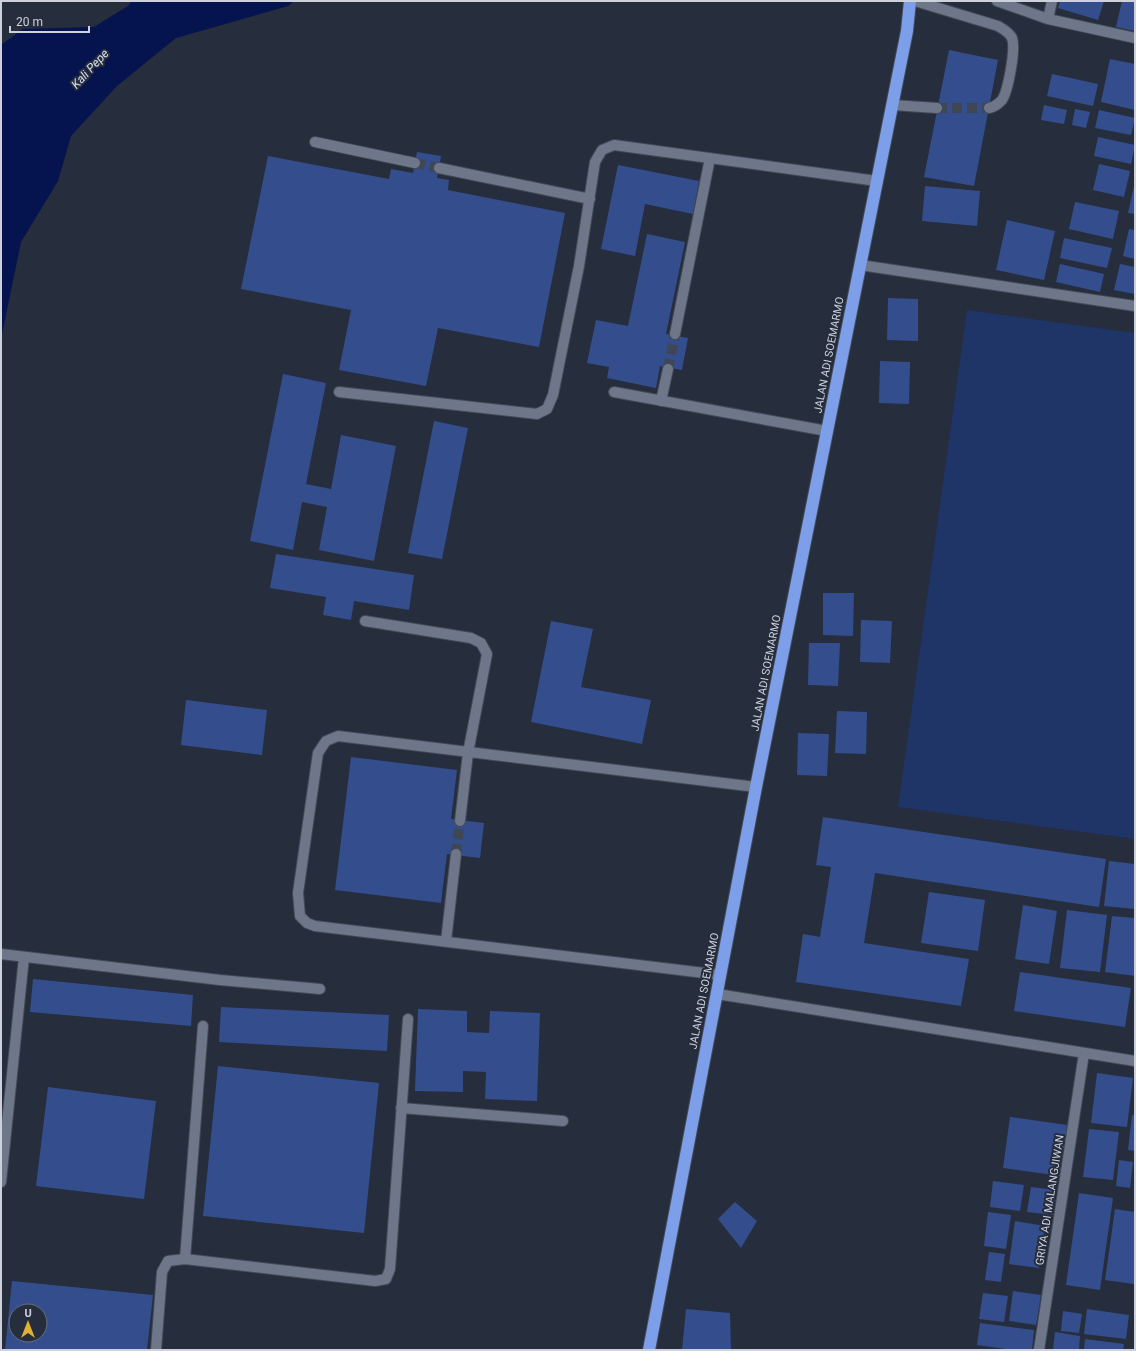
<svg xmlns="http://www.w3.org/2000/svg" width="1136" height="1351" viewBox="0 0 1136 1351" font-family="Roboto,sans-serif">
<rect width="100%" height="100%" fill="#262d3c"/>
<path fill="#1f3467" d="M967,310L1135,333V839L898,807Z"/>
<path fill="#05134e" d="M132,1H294L288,6L176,38L117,86L71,136L58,181L21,242L1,339V45L23,29L94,27L128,6Z"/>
<path fill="#344e8d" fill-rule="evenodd" d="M1060,1H1104L1098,20L1058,8Z
M1122,1H1135V31L1116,27Z
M949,50L998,60L974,186L924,177Z
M1110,59L1135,64V110L1101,102Z
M1052,74L1098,84L1093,106L1047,96Z
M1044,105L1067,110L1064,124L1041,120Z
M1075,109L1090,112L1086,128L1072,125Z
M1099,110L1135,118L1131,135L1095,128Z
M1098,137L1135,145L1131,164L1094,156Z
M417,152L441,156L437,178L449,180L448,190L565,213L539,347L438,328L426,386L339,370L351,310L241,289L268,156L389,179L391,169L413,173Z
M1099,164L1130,171L1124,197L1093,190Z
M618,165L699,181L693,214L645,204L635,256L601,249Z
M925,186L980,191L977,226L922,221Z
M1134,186H1135V214L1128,213Z
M1075,202L1119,211L1113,239L1069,229Z
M1007,220L1055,231L1044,280L996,270Z
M1129,229L1135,230V259L1123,256Z
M647,234L685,242L666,334L688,338L682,370L660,366L656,388L607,378L609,367L587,363L596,320L628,326Z
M1064,238L1112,248L1107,268L1060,258Z
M1060,264L1104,274L1100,292L1056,282Z
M1120,264L1135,267V294L1114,290Z
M888,298L918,299V341L887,340Z
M880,361L910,362L909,404L879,403Z
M283,374L326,383L306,484L331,489L341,435L396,446L374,561L319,550L327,507L302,502L293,550L250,541Z
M434,421L468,428L442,559L408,553Z
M276,554L414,575L409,610L354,601L351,620L323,615L326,597L270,588Z
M823,593H854L853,636L823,635Z
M861,620L892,621L890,663L860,662Z
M551,621L593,629L581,687L651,700L642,744L531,722Z
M809,643H840L838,686L808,685Z
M186,700L267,710L262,755L181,745Z
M837,711L867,712L866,754L835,753Z
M798,733L829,734L827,776L797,775Z
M351,757L457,770L451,819L484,823L480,858L447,854L441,903L335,890Z
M823,817L1106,859L1099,907L875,873L864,943L969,959L961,1006L796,982L803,934L820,937L831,867L816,865Z
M1109,861L1135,864V909L1104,906Z
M929,892L985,900L978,951L921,943Z
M1023,905L1057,911L1049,964L1015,959Z
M1067,910L1107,915L1100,972L1060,968Z
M1112,916L1135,918V976L1105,972Z
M1020,972L1131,988L1125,1027L1014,1011Z
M33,979L193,995L191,1026L30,1012Z
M221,1007L389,1015L387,1051L219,1042Z
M418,1009L467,1011V1032L489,1033L490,1011L540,1013L537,1101L485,1099L486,1072L463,1071V1092L415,1091Z
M218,1066L379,1083L364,1233L203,1216Z
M1097,1073L1133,1078L1127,1127L1091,1123Z
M48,1087L156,1101L144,1199L36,1186Z
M1132,1115H1135V1151L1128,1150Z
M1010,1117L1067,1125L1060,1176L1003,1168Z
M1089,1129L1119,1132L1113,1180L1083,1177Z
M1119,1160L1133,1162L1130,1188L1116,1186Z
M993,1181L1024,1185L1020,1211L990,1207Z
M1031,1187L1056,1190L1053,1215L1027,1212Z
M1079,1193L1113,1198L1100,1290L1066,1285Z
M735,1202L757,1221L741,1248L718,1219Z
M1115,1209L1135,1212L1134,1284L1105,1280Z
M988,1212L1011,1215L1006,1249L984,1246Z
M1015,1221L1045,1226L1039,1268L1009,1264Z
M989,1252L1005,1254L1001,1282L985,1280Z
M12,1281L153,1295L147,1350H5ZM16,1311H40V1335H16Z
M1013,1291L1041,1295L1036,1325L1009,1321Z
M983,1293L1008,1296L1004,1322L979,1319Z
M686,1309L730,1313L731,1350H682Z
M1087,1309L1129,1315L1126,1339L1084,1334Z
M1063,1311L1082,1314L1079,1333L1061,1331Z
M980,1323L1034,1330L1032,1350H1013L977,1345Z
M1055,1332L1080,1336L1079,1350H1053Z
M1085,1339L1124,1344L1123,1350H1084Z"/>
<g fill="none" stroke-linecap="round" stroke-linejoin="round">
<path stroke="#3f4654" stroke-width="10" stroke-dasharray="10 5" stroke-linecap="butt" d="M937,108H989
M415,163L439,168
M668,369L675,334
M456,854L460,821"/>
<g stroke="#444a57" stroke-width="12">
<path id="minor" d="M915,1L998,26C1003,29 1009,32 1012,38C1016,49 1008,91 1002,100C998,104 995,107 989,108
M997,1L1048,19L1135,38
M1048,19L1052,1
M892,105L937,108
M315,142L415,163
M439,168L590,199
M860,265L1135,306
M675,334L710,158
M339,392L537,414L547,409L553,395L579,266L595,162L602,150L614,145L877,181
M614,392L827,431
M661,401L668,369
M365,621L471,638L481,643L487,654L468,753L460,821
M446,941L456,854
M1,954L220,980L320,989
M721,975L315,926L307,923L300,916L298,893L318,753L326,741L338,736L756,787
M717,994L1135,1061
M401,1108L563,1121
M1,1182L24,957
M185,1259L203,1026
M156,1350L162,1272L168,1261L185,1259L375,1281L386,1279L390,1269L408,1019
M1039,1350L1084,1053"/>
</g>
<g stroke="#444a57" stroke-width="14">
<path id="highway" d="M649,1350L756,787L907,31L910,1"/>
</g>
<use href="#minor" stroke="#6e7789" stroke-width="10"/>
<use href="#highway" stroke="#7d9ee9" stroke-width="12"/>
</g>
<g text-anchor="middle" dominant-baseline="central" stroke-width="4" stroke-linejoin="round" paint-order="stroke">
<g font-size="11" fill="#cdd1dc" stroke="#262d3c">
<text transform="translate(829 355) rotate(-79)">JALAN ADI SOEMARMO</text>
<text transform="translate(766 673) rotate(-79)">JALAN ADI SOEMARMO</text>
<text transform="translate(704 991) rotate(-79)">JALAN ADI SOEMARMO</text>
<text transform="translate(1050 1200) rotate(-81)">GRIYA ADI MALANGJIWAN</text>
</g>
<g font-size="12" font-style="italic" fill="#d7e0f3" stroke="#262d3c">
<text transform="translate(90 69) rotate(-47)">Kali Pepe</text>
</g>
</g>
<rect width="1136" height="1351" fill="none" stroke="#cdd1dc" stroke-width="4"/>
<g transform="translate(28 1323)"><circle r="19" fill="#262d3c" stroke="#696f7c"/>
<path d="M0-3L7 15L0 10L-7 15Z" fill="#e1af34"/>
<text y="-6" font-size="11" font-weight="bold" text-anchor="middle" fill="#cdd1dc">U</text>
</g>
<path d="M10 26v6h79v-6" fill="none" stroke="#cdd1dc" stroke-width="2"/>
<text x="16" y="26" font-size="12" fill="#cdd1dc" stroke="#262d3c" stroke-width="3" paint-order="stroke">20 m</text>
</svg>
